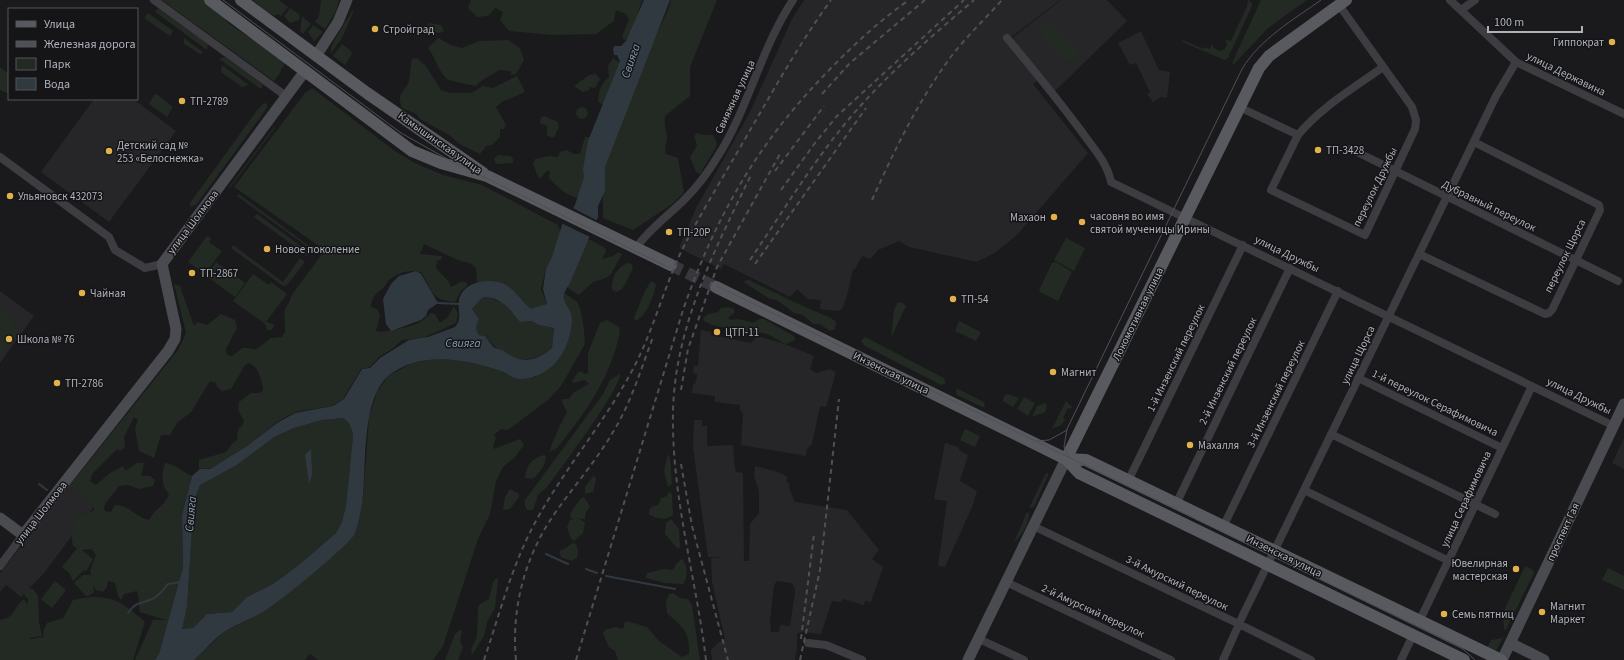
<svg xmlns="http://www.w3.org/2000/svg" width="1624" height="660" viewBox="0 0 1624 660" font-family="'Source Sans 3',sans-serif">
<rect width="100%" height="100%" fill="#1a1a1c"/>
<path fill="#262629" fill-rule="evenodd" d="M804,0H1060L1010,38L1039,79L1033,84L1088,153L1017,235L996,252L977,262L909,247L899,241L878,250L870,259L862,256L855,269H853L848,292L842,309L839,311L820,309L821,300L808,299L797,289L790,297L724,264L721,269L679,248L696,208L750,112L792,19Z
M1061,0H1107L1127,21L1055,91L1011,39Z
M1141,31L1159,70L1170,72L1167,98L1161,97L1153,102L1147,94L1150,92L1136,63L1130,65L1118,43Z
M94,99H133L176,131L109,222L41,172Z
M0,291L34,316L0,363Z
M701,330L711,332V335L751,343L757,336L782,343L814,356L810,369L816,373L830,369L836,372L826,407L820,406L812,444L807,449L806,456L741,445L743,413L740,410V405L715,402V396L692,393L693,384H695L697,376V374L693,373L694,366H698Z
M694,420H702V426H707V446L733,445L735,469L737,472L743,473L744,561H749L750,524L759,513V491L754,476L755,466L778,472L788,477L786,481L789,484L790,491L795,502L847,510L879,550L872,559L883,567L871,602L865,601L864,605L843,599L841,602L832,601L821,634L802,632L797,634V648L795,660H712L711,650L719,642L725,639L712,582L711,558L724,557H708L693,447ZM777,581L791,583L794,586L795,592L790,626L780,625L779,632H771L770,621L774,585Z
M1624,438V469L1612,463Z
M945,443L958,447L960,451L968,455L960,481L977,491L973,505L945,567L938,566L947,501L934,499Z
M72,482L96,504L44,573L21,597L6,585L0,592V573Z"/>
<path fill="#222a23" d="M162,0H204L223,15L228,23L247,36L260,42L286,62L280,71L281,72L274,81Z
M253,0H279L288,7L281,16L277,14L276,16L265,12Z
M321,0H339L335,13L325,29L315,22L319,16Z
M471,0H642L630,38L624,40L622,37L629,19L626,14L616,10L614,21L596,34L553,35L509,31L500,20L503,12L495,8L488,16L477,17L468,8Z
M671,0H717L690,67V96L665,116C664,126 666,129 667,137C667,143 664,147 666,154L678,158L684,193L671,205L633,230L603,218V169L640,70L668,10Z
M1248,0L1252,3V6L1228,58L1225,60L1182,42L1183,40L1203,49L1205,47L1210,49L1212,44L1214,48L1219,51L1225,49L1227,44L1225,39L1231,41L1247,6Z
M1261,0H1307L1268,28L1234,64L1232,63Z
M290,8L300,15L299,20L290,23L284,16Z
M159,9L208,44L207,50L154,11Z
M354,10L342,38L331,53C328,46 348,20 352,11Z
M148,13L173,31L170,36L144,18Z
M302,16L311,24L303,34L300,31Z
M1047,21L1080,52L1068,63L1036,30Z
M429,23L441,25L444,31L440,33L431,32L426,27Z
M313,25L323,32L314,41L308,32Z
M184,38L204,53L200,54L184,44Z
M438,38L451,45L462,48L479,41L508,40L520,48L524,60L516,74L511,75V71L499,70C491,76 483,78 476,86C471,85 448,81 446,78C438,70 435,57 428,48Z
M342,44L351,51L352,54L345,65L333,56Z
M225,57L263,85L261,89L219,59Z
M417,58L426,66L441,90L450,93H471L483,86L493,88L517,76L525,92L502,102L496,107L506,125L504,129H500V137L492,145L486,146L480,154L461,145L449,135L420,119L416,114L402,108C396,91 404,94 409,81C410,77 410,66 412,59Z
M613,58L620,63L608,92L607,102L602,104L598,102C599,91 600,84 609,77L608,66Z
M222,65L249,85L242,87L221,72Z
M0,67L9,74V94L0,90Z
M596,74L600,79L595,88L590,87L589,90L583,92L574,86L589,75Z
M312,88L395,151L415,163L443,175L482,185L558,225L561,233L550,267L546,269L541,289L547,304L532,311L477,282L476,268L470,263L460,261L424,244L420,254L442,256V259L437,261L436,268L449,282L451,287L462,281L467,283V286L461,291L455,302C431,301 432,289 421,272C409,269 397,273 388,281C386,284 385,287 382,289C375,294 372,297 371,307L377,309L380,315L376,331C382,334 412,326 419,323C424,320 427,316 431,313L435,314L440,323L448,317L454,306L458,314L456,323L423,338L402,340L392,349L379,357L370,367L361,369L343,399L332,406L295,412L277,422L247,446L211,468L199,469V460L226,452L232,444L237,440L238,429L242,426L244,421L238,410L239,402L251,393H260L263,390C262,381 258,366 249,363L245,365L231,389L222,391L217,387L216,383L210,381L191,412L177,423L170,435H161L154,458L139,451L135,429L138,420L134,417L124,437L125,447L120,451L117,449L92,474L90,481L96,485L110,473L123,466L125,471L137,463H144L141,476H150L155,480L153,486L139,489L128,485L119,486L105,504L104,508L105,511L111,512L115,505C130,505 135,517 149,520C156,507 164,507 169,494C161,486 161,473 165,463C173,463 183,472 192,476L182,515L183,567L159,654L155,660H135L153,620H166L140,612C138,605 140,598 137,591L124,594L121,600L118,596L115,583L108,581L107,587L103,592L96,590L93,585L94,592L90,595L86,596L74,583L83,575H91L90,571L96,555L91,549L82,550L93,559L86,572L84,570L73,581L69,573L62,567L77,548L73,546C71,538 71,525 77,519L83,517L94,510V505L70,485L178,350L186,333L174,284L180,286L194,326L197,322L207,325L221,314L235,320L237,328L226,349V353L230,356C236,355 236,352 241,349C246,346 252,350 257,349L271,338L282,337L285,332C286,325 283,318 285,310C287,304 291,301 291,296L325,250L234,187L305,93Z
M157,94L173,107L167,117L149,104L154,95Z
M267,103V108L196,205L190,207V203L258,109L263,104Z
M576 113a6 6 0 1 1 12 0a6 6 0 1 1-12 0Z
M544,116L558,122L559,127L554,137H551L547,135V126L540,123L541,117Z
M274,127L275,128L230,188L229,187Z
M697,133L704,135H713L717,143L716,147L700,174L696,172L690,158L697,145L694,136Z
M585,137H592L581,199C567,196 558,188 549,178L550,172L548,170L539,179L533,164L535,159L549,156L558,157L560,152L567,150L573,154H580Z
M498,155L510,156L513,159V163L496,164L494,159Z
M239,194L317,252L316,253L237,196Z
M257,214L305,249L308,256L254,217Z
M207,236L211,238L209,242L222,251L205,274L188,262Z
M1066,238L1085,248L1074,271L1054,260Z
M591,240L605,248L606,251L602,259L613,256L618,252L622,254L611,274L606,278L593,282L579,295L569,289L567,286L586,241Z
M233,245L283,282L300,258L305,262L287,285L283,286L231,248Z
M216,262L245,283L235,297L206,276Z
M1056,262L1072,272L1058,301L1040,292L1039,290L1052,263Z
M630,263L633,266C633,270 625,285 622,289L616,292L612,290C611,278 618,264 630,263Z
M253,274L269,285L271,282L287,294L266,322L273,324L274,326L272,330H267L265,324L233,301Z
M749,280C776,293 802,307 831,318L836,322L835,329L830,331L820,324H813L803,315L794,313L777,300L770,299L745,283L744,281Z
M651,281L656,284C655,294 646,318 635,321L634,317L645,291Z
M563,293C568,295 573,298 577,302C582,309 585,335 585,344L561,386L548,400L508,430L501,429L494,435L496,438L493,446L494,449L520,439L524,445L515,457L503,467L496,481L490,514L478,539L443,646L433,660H318L310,654L305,660H194L224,632L271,607L316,570L363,498L369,417L377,392L388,376L412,363L435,359L460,360L482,365L504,372L514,378L535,377L557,361L570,311L563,299Z
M482,298H490L503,303L518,319L524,322L531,321L539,325L554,328L552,348C528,368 503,359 485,336L479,335C476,329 475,325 479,319L472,309Z
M898,302L903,303L906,306L891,338L894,310Z
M728,307L734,309V313L728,318L730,320L739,319L753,323L759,319H764L794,336L795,340L786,344C770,337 765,327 745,336L741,332H727V328L712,325L704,321L703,318L708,314L718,312L721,308Z
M0,311L13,321L11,325L19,331L0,357Z
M607,320L619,327L620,331C612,375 585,414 557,448L550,452C550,446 563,419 567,412L562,402L563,399H569L574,392L589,384L585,380L573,383L572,381L578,372H582L585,374L588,373V353L600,323Z
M959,321L981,332L976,341L955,331Z
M865,337L944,378L946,383L941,385L865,346L861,341Z
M620,374C620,390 561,468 548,486L538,495L533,510H527L525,506V500L603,394L610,380Z
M958,389L984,402L985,407H982L957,395L956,391Z
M1008,394L1019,398L1013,407L1003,401L1004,396Z
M1024,397L1035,403L1028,416L1017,409Z
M1066,401L1072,407L1071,409L1068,408L1063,418L1065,420L1061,425L1052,429Z
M1046,403L1047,407L1045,412L1032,417L1037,406Z
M343,418C350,422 352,429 353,436L346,506L342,522L336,533L300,564L273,584L247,597L232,612L207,614L193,628L181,629L187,606L194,500L200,485L237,465L274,437L294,428L322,420Z
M965,429L980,436L975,447L960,440Z
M668,454C672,459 671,476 672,484L668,487L664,471Z
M544,455L546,456C546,465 539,473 533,479L525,478C527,464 531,459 544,455Z
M1046,473H1049L1034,507L1029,508Z
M594,475L596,479L593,492L585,494V487Z
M510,489L519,494V497L510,509L503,510L505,497Z
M669,491L672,494L673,515C665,521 656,519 649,514V511L651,507L658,505L661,498L667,496Z
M584,497L590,507L586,512L585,519L570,518L571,512L581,498Z
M1027,512L1029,514C1029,524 1021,537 1014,542Z
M574,518L579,519L585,522L583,533L574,541L571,539L567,527L570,520Z
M671,519L679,529L680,547L678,549L665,534L666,523Z
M572,543L576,544L578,551L577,558L571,561L561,557L559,551L566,548Z
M682,559C688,565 688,578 683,584L665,583L646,578L647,573L663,569L673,570L677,563Z
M1525,566L1533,570L1534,573L1506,630L1504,629L1503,613Z
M1608,568L1624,576V590L1602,580Z
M496,578L498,580L495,608L487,622L484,636L472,655L471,650L477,636L478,608L480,604L489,599L493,582Z
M55,581L66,590L52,608L41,599Z
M29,588L33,589L38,596L39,622L42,636L29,638L31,639L43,637L44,629L47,623L63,618L73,600C105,592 122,600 145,622L133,660H0V620C17,617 12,608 24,599L28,605V599L24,595L25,590Z
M673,593L680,598L688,599L692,605L700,660H618L615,651L609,647L603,634L605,630L615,627L623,629L625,622L627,621L647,627L659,641L682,657L689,654C690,631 683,628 667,613L666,601L669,594Z
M460,630L462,631L460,642L463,647L458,660H445L455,634Z
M1503,638L1496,651L1486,650L1491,640Z"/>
<path fill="#313940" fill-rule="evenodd" d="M644,0H670L605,167V191L598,206V217L569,285C556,303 571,303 572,319C572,332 566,351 557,361C548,372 529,382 515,378C510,377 506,372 501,371C466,359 420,350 388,376C362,399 366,463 363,495C362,507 359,521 355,533C353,542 284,598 272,606C258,617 239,622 224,632C214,639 204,651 194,660H155L159,654L183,567L182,515L192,476L200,469H210L247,446L277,423L295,413L333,406L344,399L362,369L370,368L380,358L409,340L428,337L455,327C463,319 457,310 459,300C463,281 491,277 506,285C516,291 522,302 531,309L547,304L543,289L546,269L552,257L562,225L575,205L584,177L583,169L588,141L620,61L617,55H614L613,48L615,46H621L626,41ZM482,298C500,295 510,310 520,322L531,321L539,325L554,328L552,348C537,361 520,365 504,351C502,350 498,349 495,348C491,345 488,340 485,336L479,335C475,328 476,326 479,319L472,309ZM343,418C350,422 352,429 353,436L346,506L342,522L336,533L300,564L273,584L247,597L232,612L207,614L193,628L182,629L187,606L194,500L200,485L237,465L274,437L294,428L322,420Z
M416,271L421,274L438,303L428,310L426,316L421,320L391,331L386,324L383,299L391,284L399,276Z
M311,449L312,475L309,483L305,455Z"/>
<path fill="#1a1a1c" d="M571,207L598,221L590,237L561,223Z"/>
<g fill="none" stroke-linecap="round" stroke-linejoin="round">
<path stroke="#313940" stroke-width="2" d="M438,303L459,304
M39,484L47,490
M546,554L568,564
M586,569L597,573
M606,576L675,589
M128,613C138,600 139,605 152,599C159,596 163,590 168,584L181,582"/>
<path stroke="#38383c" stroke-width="12" stroke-dasharray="12 6" stroke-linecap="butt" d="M671,265L716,287"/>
<path stroke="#3c3c41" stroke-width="8" d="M154,0L286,96
M1450,0L1516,62L1624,114
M1461,10L1475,0
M1007,38C1033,69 1058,100 1082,132C1093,148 1107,162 1111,182L1614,426
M1239,107L1298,135L1271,190L1365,235L1415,129L1416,120L1412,107L1339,5
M1298,135C1321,107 1354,88 1383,67
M1351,149L1618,281
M0,157L109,237L115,250L145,268L162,264
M636,248C649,229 668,216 685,199C698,186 709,171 718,156C749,107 761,48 793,0
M1419,254L1545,314L1549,313L1552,310L1600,210L1599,205L1474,142
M1358,378L1502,448
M1331,434L1495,514
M1128,481L1243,245
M1304,490L1449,561
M1176,504L1290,268
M1033,526L1239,624L1311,660
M1223,527L1338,291
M0,566L23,535
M1006,582L1171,660
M1419,622L1532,386
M979,639L1024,660
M808,643L826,645L862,660
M1223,660L1243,615L1496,96L1516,62
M1401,660L1413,635"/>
<path stroke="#4a4b51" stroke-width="11" d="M316,56L338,22L347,0
M0,518L23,535L168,351L175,339L176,329L162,264L305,71
M1510,643L1544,660
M968,660L1066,459
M1502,660L1624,404"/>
<path stroke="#585a60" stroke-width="12" d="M210,0L412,151L441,163L487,176L671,265
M241,0L367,93L483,173
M716,287L1066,459L1079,473L1464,660
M1066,459L1259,68L1269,56L1346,0
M1066,459L1086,460L1501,660"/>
<path stroke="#4f5056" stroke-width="1" d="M223,0L401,133L449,160L670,268
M717,286L1463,649L1475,660
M1036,441L1049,440L1067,430
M1070,459L1064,447L1067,429L1242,69C1260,39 1293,20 1321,0"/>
<path stroke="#4f5056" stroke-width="2" stroke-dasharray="5 4" stroke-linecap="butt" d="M822,94L850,63L925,0
M775,171L824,106
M781,190L815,143L837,116L964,0
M872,200C895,149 919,99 953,54C968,35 986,18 1002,0
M750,260C782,213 812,163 849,119C886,75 931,37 974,0
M755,264L866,108
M681,390L688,349L717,267L781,152
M681,464L692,526L728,660
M801,639L814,534
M484,660C500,613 512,564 537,519C568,463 611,415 639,357C655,323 665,286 681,252C698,218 719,184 738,151C768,100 796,48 831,0
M516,660C511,608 525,556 555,513C574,486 596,461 613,432C631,403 641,369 653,337
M576,660L683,310C718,210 761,138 836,63C859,40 883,18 909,0
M706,660C696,577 671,495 673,411C675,327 715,249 751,175
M800,660L820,570L839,399"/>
</g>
<g fill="#e3b14b" stroke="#151517" stroke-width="1.5">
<circle cx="375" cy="29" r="4"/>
<circle cx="1612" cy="42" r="4"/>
<circle cx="182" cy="101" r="4"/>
<circle cx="1318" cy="150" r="4"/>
<circle cx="109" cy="151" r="4"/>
<circle cx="10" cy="196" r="4"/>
<circle cx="1054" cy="217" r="4"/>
<circle cx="1082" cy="222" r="4"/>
<circle cx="669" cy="232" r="4"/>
<circle cx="267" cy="249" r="4"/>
<circle cx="192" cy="273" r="4"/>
<circle cx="82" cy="293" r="4"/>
<circle cx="953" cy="299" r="4"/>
<circle cx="717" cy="332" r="4"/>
<circle cx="9" cy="339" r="4"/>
<circle cx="1053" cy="372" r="4"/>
<circle cx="57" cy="383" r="4"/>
<circle cx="1190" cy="445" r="4"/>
<circle cx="1516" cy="569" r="4"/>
<circle cx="1542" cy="612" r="4"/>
<circle cx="1444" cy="614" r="4"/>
</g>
<g text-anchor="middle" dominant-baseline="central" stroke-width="3" stroke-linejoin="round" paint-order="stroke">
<g font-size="11" fill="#aeb2bb" stroke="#151517" text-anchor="start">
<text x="383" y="29">Стройград</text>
<text x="1604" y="42" text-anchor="end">Гиппократ</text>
<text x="190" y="101">ТП-2789</text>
<text x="117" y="145">Детский сад №<tspan x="117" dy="13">253 «Белоснежка»</tspan></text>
<text x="1326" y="150">ТП-3428</text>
<text x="18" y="196">Ульяновск 432073</text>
<text x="1090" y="216">часовня во имя<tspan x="1090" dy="13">святой мученицы Ирины</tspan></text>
<text x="1046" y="217" text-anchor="end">Махаон</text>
<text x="677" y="232">ТП-20Р</text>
<text x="275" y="249">Новое поколение</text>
<text x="200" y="273">ТП-2867</text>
<text x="90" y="293">Чайная</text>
<text x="961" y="299">ТП-54</text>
<text x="725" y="332">ЦТП-11</text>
<text x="17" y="339">Школа № 76</text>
<text x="1061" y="372">Магнит</text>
<text x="65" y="383">ТП-2786</text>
<text x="1198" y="445">Махалля</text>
<text x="1508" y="563" text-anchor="end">Ювелирная<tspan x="1508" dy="13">мастерская</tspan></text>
<text x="1550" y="606">Магнит<tspan x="1550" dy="13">Маркет</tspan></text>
<text x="1452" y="614">Семь пятниц</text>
</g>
<g font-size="11" fill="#aeb2bb" stroke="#151517">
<text transform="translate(1566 74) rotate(26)">улица Державина</text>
<text transform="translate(735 97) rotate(-65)">Свияжная улица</text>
<text transform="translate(440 143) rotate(35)">Камышинская улица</text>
<text transform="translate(1375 187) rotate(-64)">переулок Дружбы</text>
<text transform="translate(1489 206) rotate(26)">Дубравный переулок</text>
<text transform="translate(193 222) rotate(-53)">улица Шолмова</text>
<text transform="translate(1287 254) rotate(26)">улица Дружбы</text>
<text transform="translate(1565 256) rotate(-64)">переулок Щорса</text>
<text transform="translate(1138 314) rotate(-64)">Локомотивная улица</text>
<text transform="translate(1358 355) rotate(-64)">улица Щорса</text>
<text transform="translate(1176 358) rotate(-64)">1-й Инзенский переулок</text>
<text transform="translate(1228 371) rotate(-64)">2-й Инзенский переулок</text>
<text transform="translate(891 373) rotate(26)">Инзенская улица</text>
<text transform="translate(1276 394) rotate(-64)">3-й Инзенский переулок</text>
<text transform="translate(1579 396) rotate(26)">улица Дружбы</text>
<text transform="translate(1435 403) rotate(26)">1-й переулок Серафимовича</text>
<text transform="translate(1466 499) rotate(-65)">улица Серафимовича</text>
<text transform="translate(41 513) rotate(-52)">улица Шолмова</text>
<text transform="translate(1563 532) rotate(-65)">проспект Гая</text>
<text transform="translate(1284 556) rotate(26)">Инзенская улица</text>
<text transform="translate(1177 583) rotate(26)">3-й Амурский переулок</text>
<text transform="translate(1093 611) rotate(25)">2-й Амурский переулок</text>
</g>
<g font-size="12" font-style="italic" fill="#889eb2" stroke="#151517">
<text transform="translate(631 61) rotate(-71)">Свияга</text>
<text x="463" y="343">Свияга</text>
<text transform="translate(191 514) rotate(-85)">Свияга</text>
</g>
</g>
<rect x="8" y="8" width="130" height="92" fill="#151517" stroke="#525459"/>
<rect x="16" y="21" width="20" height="6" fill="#585a60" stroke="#525459"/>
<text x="44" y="28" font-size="12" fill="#aeb2bb">Улица</text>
<rect x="16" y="41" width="20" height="6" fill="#4f5056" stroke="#525459"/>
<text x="44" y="48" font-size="12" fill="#aeb2bb">Железная дорога</text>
<rect x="16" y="58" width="20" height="12" fill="#222a23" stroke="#525459"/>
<text x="44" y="68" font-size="12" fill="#aeb2bb">Парк</text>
<rect x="16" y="78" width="20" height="12" fill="#313940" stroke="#525459"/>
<text x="44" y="88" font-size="12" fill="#aeb2bb">Вода</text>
<path d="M1488 26v6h94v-6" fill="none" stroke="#aeb2bb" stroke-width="2"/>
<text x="1494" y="26" font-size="12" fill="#aeb2bb" stroke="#151517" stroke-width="3" paint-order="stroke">100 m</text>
</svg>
